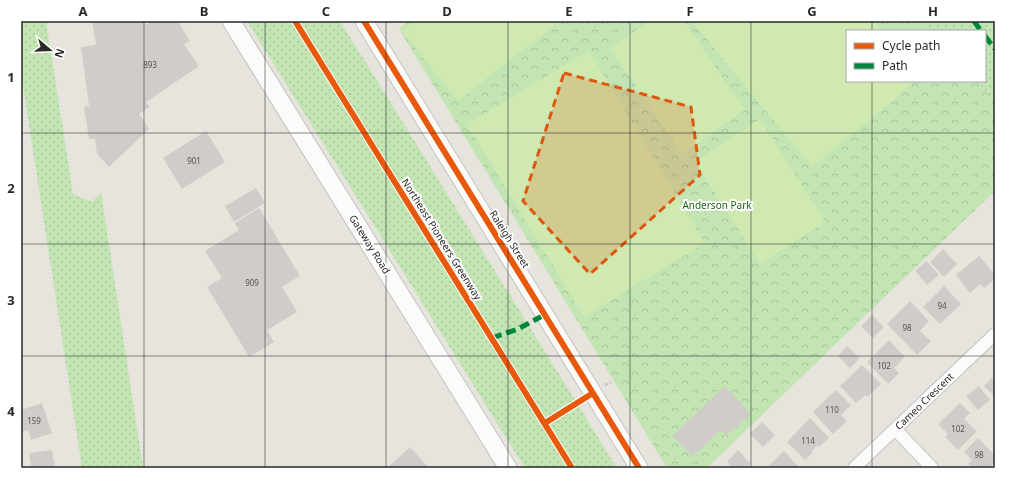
<svg xmlns="http://www.w3.org/2000/svg" width="1016" height="489" viewBox="0 0 1016 489" font-family="'Noto Sans',sans-serif">
<defs>
<pattern id="grass-dots" width="8" height="8" patternUnits="userSpaceOnUse"><rect width="8" height="8" fill="#c3e5b4"/><path d="M2 2h.1M6 6h.1" fill="none" stroke="#a8c49b" stroke-width="1.8" stroke-linecap="round"/></pattern>
<pattern id="park-crowns" width="20" height="18" patternUnits="userSpaceOnUse"><rect width="20" height="18" fill="#c3e5b4"/><path d="M2 6a3 3 0 1 1 6 0M12 15a3 3 0 1 1 6 0" fill="none" stroke="#a8c49b"/></pattern>
</defs>
<rect width="100%" height="100%" fill="#e7e4dd"/>
<path fill="url(#grass-dots)" d="M21,21H46L73,194L92,202L101,192L143,468H82L21,73Z
M247,21H340L617,468H525Z
M918,21H995V102L975,81H985V31H928Z"/>
<path fill="url(#park-crowns)" d="M408,21H919L928,31H847V81H976L995,102V191L707,468H667L399,29Z"/>
<path fill="#cfe9b1" d="M415,21H559L458,101L402,31Z
M650,21H684L745,110L682,154L610,48Z
M692,21H874L882,31H847V81H916L812,167Z
M589,51L705,243L584,317L467,124Z
M760,119L825,222L760,264L695,161Z"/>
<path fill="#d0cdc8" d="M92,21H144L146,25L153,21H178L190,41L184,44L199,66L146,102L150,107L139,114L149,129L109,167L97,154L95,139H89L84,107L89,106L81,47L96,45Z
M206,131L225,162L182,189L163,158Z
M256,188L265,203L234,222L225,206Z
M259,208L300,276L282,287L297,312L267,330L274,342L249,357L207,287L222,278L205,251L239,230L235,223Z
M943,249L957,264L944,277L930,262Z
M979,256L995,275V279L984,288L980,284L970,293L956,275Z
M927,261L939,275L927,285L915,271Z
M944,286L961,304L940,324L923,307Z
M910,301L929,321L920,331L931,341L917,355L887,324Z
M872,315L884,327L873,338L861,326Z
M889,340L905,357L894,368L899,373L888,384L867,362Z
M847,346L860,358L850,368L838,356Z
M862,365L881,384L867,397L865,395L856,403L840,386Z
M992,378L995,381V397L984,386Z
M725,386L751,414L726,436L721,430L698,452L697,451L692,456L672,436Z
M979,386L990,400L978,410L966,396Z
M836,390L851,405L841,415L847,421L833,434L813,412Z
M42,403L52,433L31,440L28,430L21,432V410Z
M960,403L970,413L964,419L977,431L958,450L945,437L948,434L938,424Z
M810,418L829,438L819,447L817,445L812,451L813,452L805,460L787,442Z
M762,422L775,435L763,447L750,434Z
M978,438L995,456V462L989,468H973L968,464L972,460L964,452Z
M410,447L429,468H387Z
M52,450L55,468H31L29,453Z
M738,450L751,464L746,468H733L727,462Z
M784,451L798,466L795,468H766Z"/>
<g fill="none" stroke-linecap="round" stroke-linejoin="round">
<g stroke="#c4c3c3" stroke-width="14">
<path id="street" d="M895,429L932,468
M854,468L995,334"/>
</g>
<g stroke="#c4c3c3" stroke-width="19">
<path id="secondary" d="M231,21L508,468
M364,21L639,468"/>
</g>
<path stroke="#c4c3c3" stroke-width="2.5" stroke-dasharray="3 2" stroke-linecap="butt" d="M605,385L611,382"/>
<use href="#street" stroke="#fbfbfa" stroke-width="12"/>
<use href="#secondary" stroke="#fbfbfa" stroke-width="17"/>
<path stroke="#00873e" stroke-width="5" stroke-dasharray="10 5" stroke-linecap="butt" d="M974,21L981,31
M985,36L995,49
M492,338L518,329L544,315"/>
<g stroke="#fff" stroke-width="8">
<path id="cycleway" d="M295,21L572,468
M364,21L639,468
M545,423L593,393"/>
</g>
<use href="#cycleway" stroke="#e8590c" stroke-width="6"/>
</g>
<path fill="#de570d" fill-opacity="0.2" stroke="#de570d" stroke-width="3" stroke-dasharray="8 5" stroke-linejoin="round" d="M564,73L691,107L700,175L590,274L523,201Z"/>
<path fill="none" stroke="#282828" stroke-width="1" stroke-opacity="0.55" d="M144,21V468M265,21V468M386,21V468M508,21V468M630,21V468M751,21V468M872,21V31M872,81V468M21,133H995M21,244H995M21,356H995"/>
<g text-anchor="middle" dominant-baseline="central" stroke-width="4" stroke-linejoin="round" paint-order="stroke">
<g font-size="8" fill="#535251">
<text x="150" y="64">893</text>
<text x="194" y="160">901</text>
<text x="252" y="282">909</text>
<text x="942" y="305">94</text>
<text x="907" y="327">98</text>
<text x="884" y="365">102</text>
<text x="832" y="409">110</text>
<text x="34" y="420">159</text>
<text x="958" y="428">102</text>
<text x="808" y="440">114</text>
<text x="979" y="454">98</text>
</g>
<g font-size="10" fill="#1f6716" stroke="#fff">
<text x="717" y="205">Anderson Park</text>
</g>
<g font-size="10" fill="#282828" stroke="#fff">
<text transform="translate(442 239) rotate(58)">Northeast Pioneers Greenway</text>
<text transform="translate(510 239) rotate(58)">Raleigh Street</text>
<text transform="translate(370 244) rotate(58)">Gateway Road</text>
<text transform="translate(924 401) rotate(-44)">Cameo Crescent</text>
</g>
</g>
<rect width="1016" height="489" fill="none" stroke="#ffffff" stroke-width="44"/>
<rect x="846" y="30" width="140" height="52" fill="#ffffff" stroke="#a9a9a9"/>
<rect x="854" y="43" width="20" height="6" fill="#e8590c" stroke="#a9a9a9"/>
<text x="882" y="50" font-size="12" fill="#282828">Cycle path</text>
<rect x="854" y="63" width="20" height="6" fill="#00873e" stroke="#a9a9a9"/>
<text x="882" y="70" font-size="12" fill="#282828">Path</text>
<g transform="translate(50 50) rotate(109)" stroke="#ffffff" stroke-width="3" paint-order="stroke">
<path d="M0-3L7 15L0 10L-7 15Z" fill="#282828"/>
<text y="-6" font-size="11" font-weight="bold" text-anchor="middle" fill="#282828">N</text>
</g>
<rect x="22" y="22" width="972" height="445" fill="none" stroke="#282828" stroke-width="1.5"/>
<g font-size="13" text-anchor="middle" font-weight="bold" fill="#282828">
<text x="83" y="16">A</text>
<text x="204" y="16">B</text>
<text x="326" y="16">C</text>
<text x="447" y="16">D</text>
<text x="569" y="16">E</text>
<text x="690" y="16">F</text>
<text x="812" y="16">G</text>
<text x="933" y="16">H</text>
<text x="11" y="82">1</text>
<text x="11" y="193">2</text>
<text x="11" y="305">3</text>
<text x="11" y="416">4</text>
</g>
</svg>
